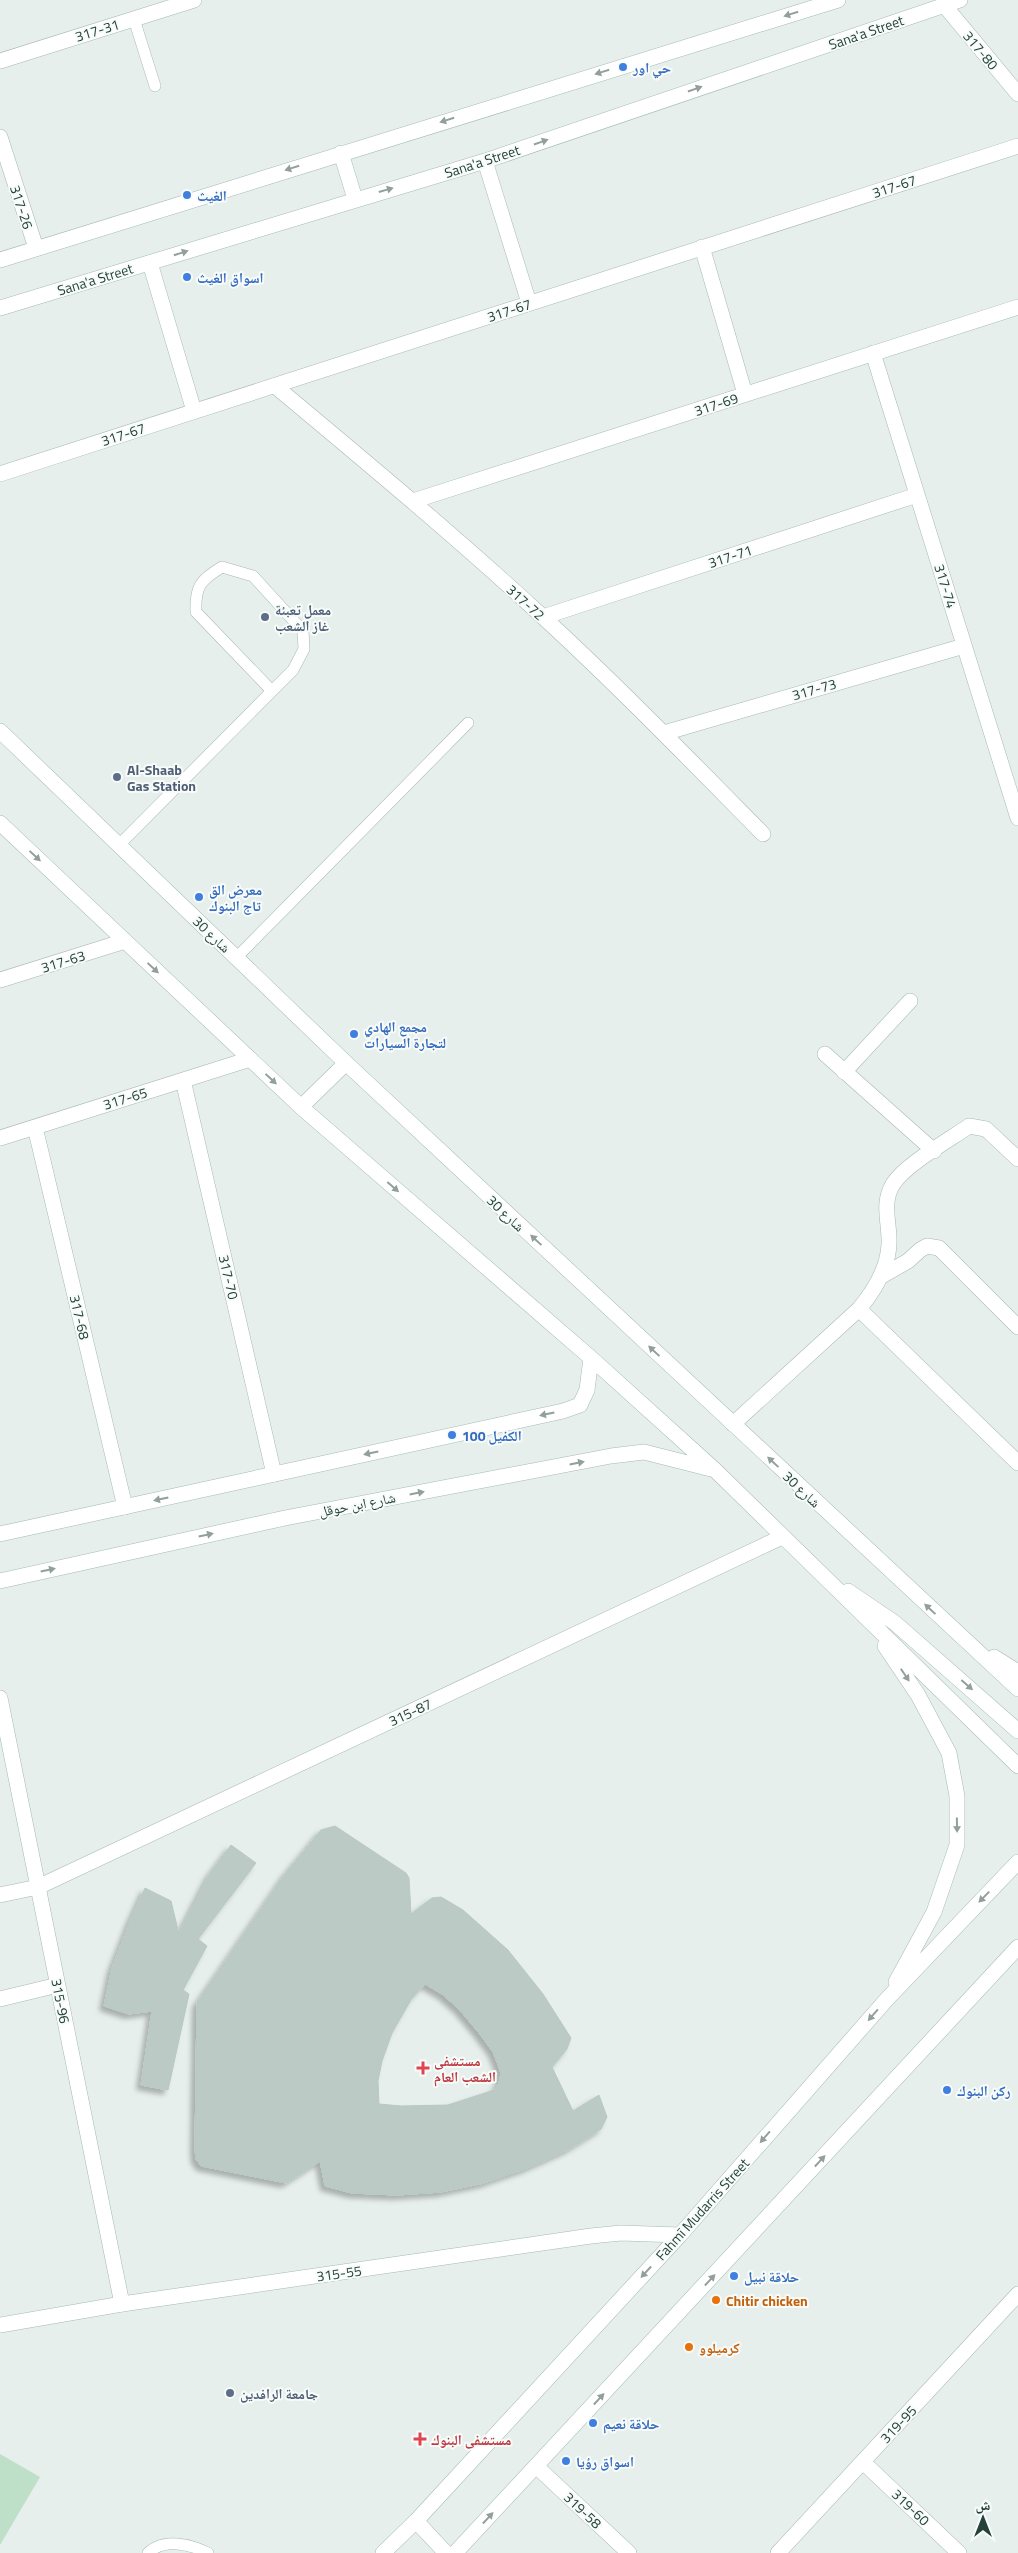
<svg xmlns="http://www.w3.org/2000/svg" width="1018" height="2553" viewBox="0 0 1018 2553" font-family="'Titillium Web','Noto Naskh Arabic',sans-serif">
<defs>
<filter id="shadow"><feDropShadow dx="-4.5" dy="4.5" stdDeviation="2.5" flood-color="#0004"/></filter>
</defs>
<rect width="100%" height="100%" fill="#e6efeb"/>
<path fill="#bfe0c8" d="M0,2454L40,2477L0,2545Z"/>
<path fill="#bbcac4" stroke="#b8c9c2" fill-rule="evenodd" filter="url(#shadow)" d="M335,1826L406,1873L409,1878L411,1914L432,1898L441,1897L463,1910L508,1950L543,1994L571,2038L567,2049L552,2067L573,2111L599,2095L607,2117L601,2129L569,2149L527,2168L484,2183L441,2192L397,2195L352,2193L325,2186L320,2161L286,2183L201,2166L196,2159L195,2149L197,2003L285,1874L321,1830ZM425,1984L442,1994L459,2009L479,2033L493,2052L499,2067L501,2074L499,2083L494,2090L448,2105L401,2106L379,2104L378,2081L382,2061L392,2033L412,1998Z
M231,1845L256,1863L198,1939L207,1946L183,1990L189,1994L168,2090L141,2085L152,2011L129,2014L104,2006L112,1968L131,1919L145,1888L171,1901L179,1934L209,1875Z"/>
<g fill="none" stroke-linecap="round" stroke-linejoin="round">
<g stroke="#a8b8b2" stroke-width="12">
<path id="lane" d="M134,19L155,86
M119,845L272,691L293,670L304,649L303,631L253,576L222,567C200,580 195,587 196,612L272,691
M236,958L468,723
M148,2553C164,2538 190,2544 208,2553"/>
</g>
<g stroke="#a8b8b2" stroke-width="16">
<path id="street" d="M944,5L1018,94
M0,61L194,0
M0,137L36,248
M485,161L529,303
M702,247L745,394
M150,263L194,411
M873,353L1018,818
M275,386C365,461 455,536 542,616C618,686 690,760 763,834
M0,474L1018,146
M413,501L1018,307
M543,617L917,495
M664,733L964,646
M0,980L125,941
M825,1054L934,1151
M844,1072L910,1001
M183,1080L274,1474
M35,1127L125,1507
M0,1138L250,1059
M880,1277L908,1261L920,1250L927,1246L939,1248L1018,1327
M859,1309L1018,1463
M733,1424L859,1309C874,1291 888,1268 889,1244C890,1223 881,1204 893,1184C905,1165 949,1140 969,1126L986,1129L1018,1159
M0,1698L122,2304
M0,1895L38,1887L782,1537
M0,1999L58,1985
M863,2462L959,2553
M537,2467L629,2553
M778,2553L1018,2294"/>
</g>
<g stroke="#a4bbb3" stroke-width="16">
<path id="secondary" d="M341,153L355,199
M0,260L838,0
M0,308L485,161L960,0
M0,731L346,1063L1018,1689
M0,823L301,1107L591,1358L715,1470L1018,1766
M301,1107L346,1063
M0,1534L563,1411L580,1405L587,1390L591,1358
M0,1581L285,1518L611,1456L644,1452L711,1469
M848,1591L895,1623L1018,1731
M885,1646L918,1695L949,1753L957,1796V1845L934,1912L896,1982
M994,1657L1018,1672
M0,2325L122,2304L591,2236L621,2233L680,2235
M416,2521L446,2553
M383,2553L416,2521L680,2235L887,1999L1018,1862
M455,2553L1018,1947"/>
</g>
<use href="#lane" stroke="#fff" stroke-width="11"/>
<use href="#street" stroke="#fff" stroke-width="15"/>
<use href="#secondary" stroke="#fff" stroke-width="15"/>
</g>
<defs><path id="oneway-solid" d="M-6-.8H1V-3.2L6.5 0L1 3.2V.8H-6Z" transform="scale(1.25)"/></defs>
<g fill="#92a09c">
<use href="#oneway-solid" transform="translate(791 14) rotate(163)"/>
<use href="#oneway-solid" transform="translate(602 72) rotate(163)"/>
<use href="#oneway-solid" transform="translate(695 89) rotate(-19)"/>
<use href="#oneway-solid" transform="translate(447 120) rotate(163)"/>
<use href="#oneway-solid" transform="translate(541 142) rotate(-19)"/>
<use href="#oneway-solid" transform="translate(292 168) rotate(163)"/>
<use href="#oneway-solid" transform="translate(386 190) rotate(-16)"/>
<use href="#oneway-solid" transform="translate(181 253) rotate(-17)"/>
<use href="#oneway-solid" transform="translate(35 856) rotate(43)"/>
<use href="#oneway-solid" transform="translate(153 968) rotate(43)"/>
<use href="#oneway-solid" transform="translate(271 1079) rotate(43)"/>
<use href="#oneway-solid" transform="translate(393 1187) rotate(41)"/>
<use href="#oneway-solid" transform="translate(536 1240) rotate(-137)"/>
<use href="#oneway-solid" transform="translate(654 1351) rotate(-137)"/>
<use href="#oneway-solid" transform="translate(547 1414) rotate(168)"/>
<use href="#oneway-solid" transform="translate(371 1453) rotate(168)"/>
<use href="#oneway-solid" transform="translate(773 1462) rotate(-137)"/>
<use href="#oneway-solid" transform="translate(577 1463) rotate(-11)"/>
<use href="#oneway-solid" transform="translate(417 1493) rotate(-11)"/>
<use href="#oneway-solid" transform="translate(161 1499) rotate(168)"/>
<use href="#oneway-solid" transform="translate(206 1535) rotate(-12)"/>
<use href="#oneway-solid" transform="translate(48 1570) rotate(-12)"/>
<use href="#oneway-solid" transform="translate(930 1609) rotate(-137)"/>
<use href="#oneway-solid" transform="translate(905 1675) rotate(56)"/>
<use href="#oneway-solid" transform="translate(967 1685) rotate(41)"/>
<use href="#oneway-solid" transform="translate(957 1825) rotate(89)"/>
<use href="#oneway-solid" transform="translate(984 1897) rotate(134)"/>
<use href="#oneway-solid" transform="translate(873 2015) rotate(131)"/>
<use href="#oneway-solid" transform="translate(765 2137) rotate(131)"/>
<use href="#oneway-solid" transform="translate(820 2161) rotate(-47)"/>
<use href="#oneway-solid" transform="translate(646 2272) rotate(133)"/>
<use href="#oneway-solid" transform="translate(710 2280) rotate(-47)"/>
<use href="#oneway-solid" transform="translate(599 2399) rotate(-47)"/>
<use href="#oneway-solid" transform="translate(488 2518) rotate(-47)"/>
</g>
<g fill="#3f7fe0" stroke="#f7fbf9" stroke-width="2">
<circle cx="623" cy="67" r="5"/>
<circle cx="187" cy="195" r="5"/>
<circle cx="187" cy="277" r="5"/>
<circle cx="199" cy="897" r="5"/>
<circle cx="354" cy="1034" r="5"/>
<circle cx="452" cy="1435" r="5"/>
<circle cx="947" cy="2090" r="5"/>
<circle cx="734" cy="2276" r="5"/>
<circle cx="593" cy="2423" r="5"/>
<circle cx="566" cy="2461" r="5"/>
</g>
<g fill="#5c6f8a" stroke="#f7fbf9" stroke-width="2">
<circle cx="265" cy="617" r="5"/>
<circle cx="117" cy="777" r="5"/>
<circle cx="230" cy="2393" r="5"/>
</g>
<g fill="#e0444e" stroke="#f7fbf9" stroke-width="2">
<path d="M420.5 2060.5h5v5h5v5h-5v5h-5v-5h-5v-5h5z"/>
<path d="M417.5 2431.5h5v5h5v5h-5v5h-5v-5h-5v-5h5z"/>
</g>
<g fill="#e8710a" stroke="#f7fbf9" stroke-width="2">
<circle cx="716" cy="2300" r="5"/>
<circle cx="689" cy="2347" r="5"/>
</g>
<g text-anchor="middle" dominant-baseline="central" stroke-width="4" stroke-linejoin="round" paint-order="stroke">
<g font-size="14" fill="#24423a" stroke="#f7fbf9">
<text transform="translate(97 30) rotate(-17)">317-31</text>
<text transform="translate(866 32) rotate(-19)">Sana'a Street</text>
<text transform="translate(981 50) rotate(50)">317-80</text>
<text transform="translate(482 161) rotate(-18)">Sana'a Street</text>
<text transform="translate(894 186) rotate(-18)">317-67</text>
<text transform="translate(22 207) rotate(72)">317-26</text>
<text transform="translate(95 279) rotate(-17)">Sana'a Street</text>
<text transform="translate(509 310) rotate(-18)">317-67</text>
<text transform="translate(716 404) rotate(-18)">317-69</text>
<text transform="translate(123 434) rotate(-18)">317-67</text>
<text transform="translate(730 556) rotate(-18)">317-71</text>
<text transform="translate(946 586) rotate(73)">317-74</text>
<text transform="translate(526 602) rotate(42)">317-72</text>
<text transform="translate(814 689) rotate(-16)">317-73</text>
<text transform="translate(212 934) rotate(44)">شارع 30</text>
<text transform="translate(63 961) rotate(-17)">317-63</text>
<text transform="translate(125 1098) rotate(-17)">317-65</text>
<text transform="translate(506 1213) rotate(43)">شارع 30</text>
<text transform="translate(229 1277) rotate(77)">317-70</text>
<text transform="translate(80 1317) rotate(77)">317-68</text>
<text transform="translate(802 1489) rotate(43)">شارع 30</text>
<text transform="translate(357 1504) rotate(-11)">شارع ابن حوقل</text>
<text transform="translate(410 1712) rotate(-25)">315-87</text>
<text transform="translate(61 2001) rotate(79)">315-96</text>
<text transform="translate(702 2209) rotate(-48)">Fahmī Mudarris Street</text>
<text transform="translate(339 2273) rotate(-8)">315-55</text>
<text transform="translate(898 2424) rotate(-47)">319-95</text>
<text transform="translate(911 2507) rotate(43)">319-60</text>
<text transform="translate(583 2510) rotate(43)">319-58</text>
</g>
<g font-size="14" font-weight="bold" fill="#366cbe" stroke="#f7fbf9" text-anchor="start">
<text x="633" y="67">حي اور</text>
<text x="197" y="195">الغيث</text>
<text x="197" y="277">اسواق الغيث</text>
<text x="209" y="889">معرض الق<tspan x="209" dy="16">تاج البنوك</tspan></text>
<text x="364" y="1026">مجمع الهادي<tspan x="364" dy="16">لتجارة السيارات</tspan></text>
<text x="462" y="1435">الكفيل 100</text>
<text x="957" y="2090">ركن البنوك</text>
<text x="744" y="2276">حلاقة نبيل</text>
<text x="603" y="2423">حلاقة نعيم</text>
<text x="576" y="2461">اسواق رؤيا</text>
</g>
<g font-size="14" font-weight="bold" fill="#4e5e75" stroke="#f7fbf9" text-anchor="start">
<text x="275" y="609">معمل تعبئة<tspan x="275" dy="16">غاز الشعب</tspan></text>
<text x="127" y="769">Al-Shaab<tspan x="127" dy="16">Gas Station</tspan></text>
<text x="240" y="2393">جامعة الرافدين</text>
</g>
<g font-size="14" font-weight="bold" fill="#be3a42" stroke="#f7fbf9" text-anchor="start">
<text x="434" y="2060">مستشفى<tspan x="434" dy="16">الشعب العام</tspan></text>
<text x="431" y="2439">مستشفى البنوك</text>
</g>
<g font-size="14" font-weight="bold" fill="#c56008" stroke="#f7fbf9" text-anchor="start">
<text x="726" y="2300">Chitir chicken</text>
<text x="699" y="2347">كرميلوو</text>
</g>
</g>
<g transform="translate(983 2518)" stroke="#f7fbf9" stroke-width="4" paint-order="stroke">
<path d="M0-4L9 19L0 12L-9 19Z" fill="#24423a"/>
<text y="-8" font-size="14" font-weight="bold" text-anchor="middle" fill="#24423a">ش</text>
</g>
</svg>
